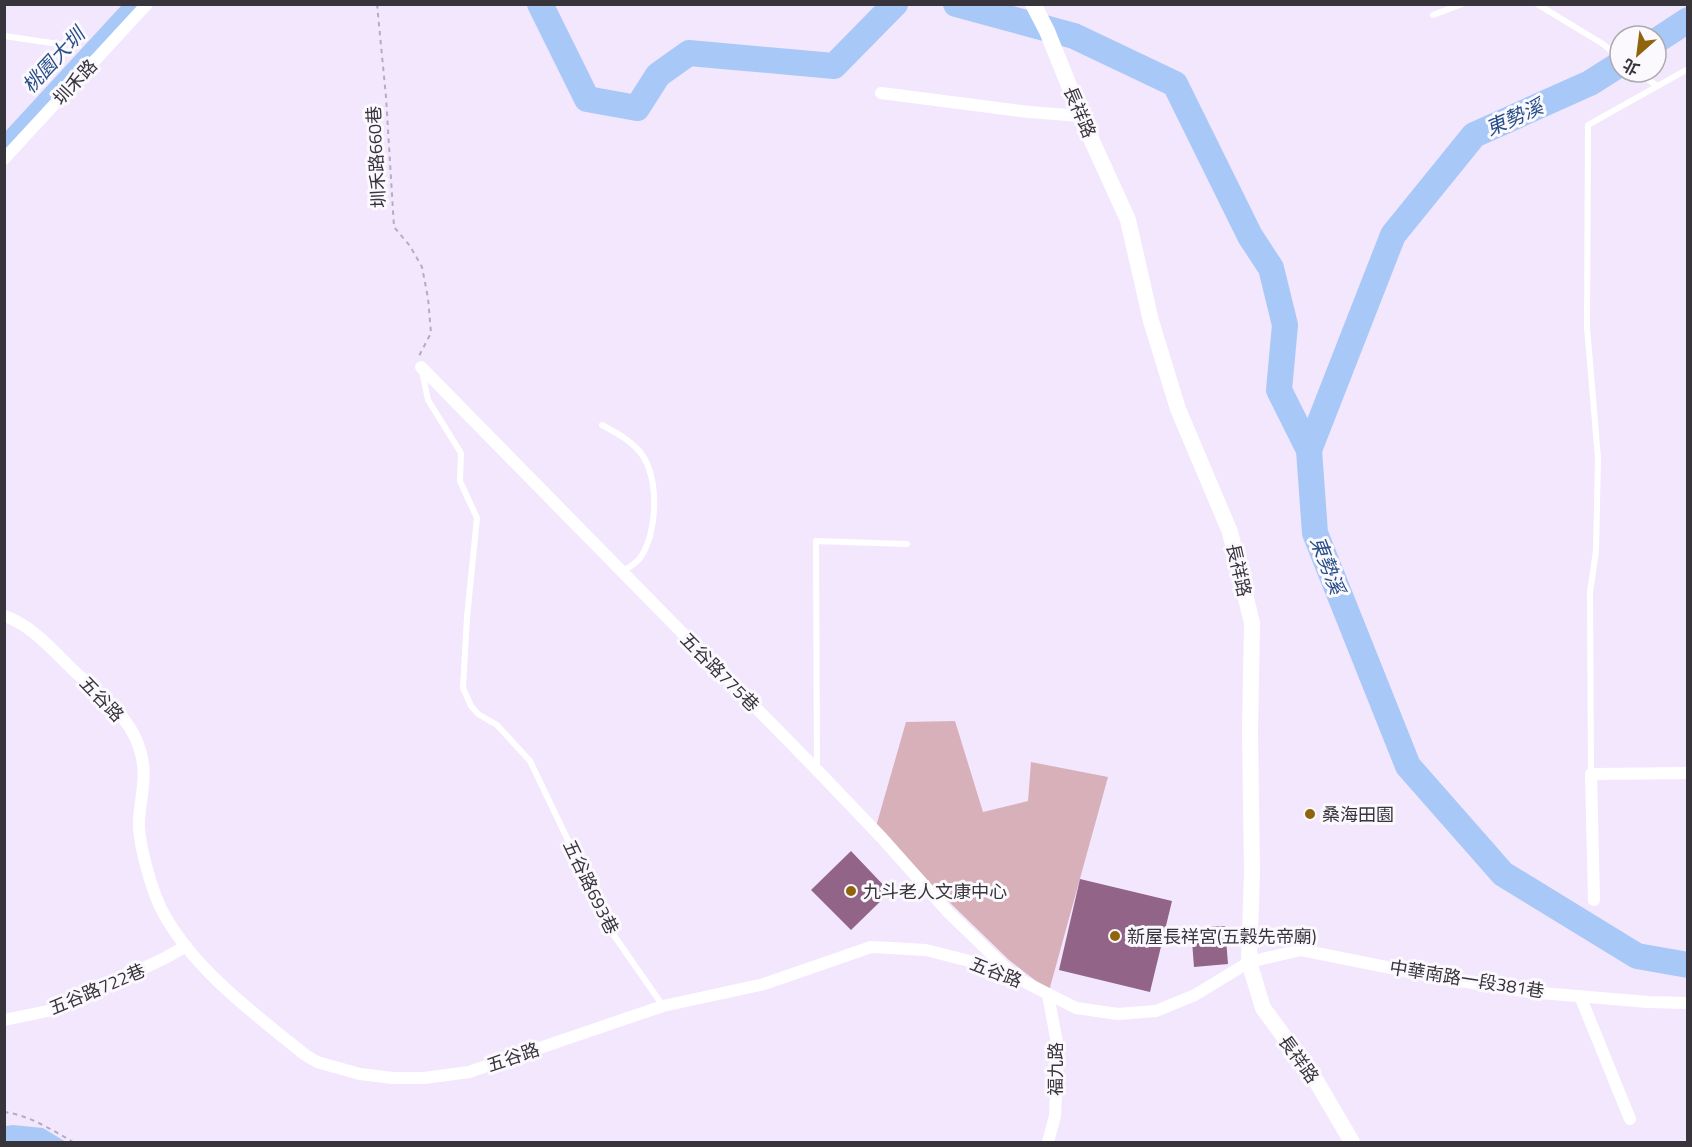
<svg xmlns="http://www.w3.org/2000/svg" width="1692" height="1147" viewBox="0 0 1692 1147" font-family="'Titillium Web','Noto Sans TC',sans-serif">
<rect width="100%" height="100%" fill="#f3e7fd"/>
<path fill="#d8b0ba" d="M955,721L983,812L1028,801L1031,762L1108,777L1049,991L1009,960L875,830L906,722Z"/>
<path fill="#a8c8f8" d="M13,1125L43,1128L66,1142H5V1126Z"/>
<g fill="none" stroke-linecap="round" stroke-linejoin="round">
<path stroke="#a8c8f8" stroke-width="15" d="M4,144L133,4"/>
<path stroke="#a8c8f8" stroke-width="26" d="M540,4L587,99L637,108L658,75L689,53L834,66L895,4
M956,4L1074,36L1175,84L1250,236L1271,268L1285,325L1279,390L1309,450
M1656,41L1688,20
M1620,64L1590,83L1474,135L1393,235L1309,450L1315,533L1408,766L1503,874L1637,956L1688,965"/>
</g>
<path fill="#926488" d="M851,851L890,892L851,930L811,890Z
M1080,879L1172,901L1150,992L1059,970Z
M1225,926L1228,964L1194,967L1191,928Z"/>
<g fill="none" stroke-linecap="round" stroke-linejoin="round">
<path stroke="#b6acbe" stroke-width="2" stroke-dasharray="4.5 4.5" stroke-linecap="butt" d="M377,4L386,97L394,227L410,246L422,267L428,298L431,333L419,356
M4,1112C29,1115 52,1130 73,1142"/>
<path stroke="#fff" stroke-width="6" d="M1537,4L1603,44L1620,58
M1433,15L1462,4
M4,36L59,44
M1638,72L1657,86
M422,371L428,400L461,453L460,481L477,518L467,617L463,688L471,706L478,714L497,725L530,761L613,934L663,1006
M602,425C615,432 630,440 640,452C660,476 658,533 640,558C636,564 627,568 622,572
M817,770L816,541L907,544
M1591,774L1590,592L1596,551L1598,458L1587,327L1588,125L1688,69"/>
<path stroke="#fff" stroke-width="12" d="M881,93L1029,112L1081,116
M4,159L147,4
M421,367L817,770L882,838L948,912L1011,973
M4,616C29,623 54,651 72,669C95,691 127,713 138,744C149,773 141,791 139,820C138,844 153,896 165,916C197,972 255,1014 304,1054L317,1062L360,1074L393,1078H424L469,1072L663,1006L764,984L871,947L926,950L973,962L1017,978L1076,1008L1118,1014L1156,1011L1195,995L1249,962L1301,950L1441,978L1529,992L1648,1002L1688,1003
M1594,900L1591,774L1688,773
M1048,995L1058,1048L1055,1116L1048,1142
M1580,996L1630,1119
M4,1020L57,1009L165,958L186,946"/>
<path stroke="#fff" stroke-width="16" d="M1033,4L1047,31L1087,130L1128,220L1151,321L1178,409L1230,532L1252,623L1250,731L1252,873L1249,962L1263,1008L1315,1079L1352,1142"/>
</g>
<g fill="#90640d" stroke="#fbf9fd" stroke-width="2">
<circle cx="1310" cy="814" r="6"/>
<circle cx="851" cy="891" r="6"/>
<circle cx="1115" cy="936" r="6"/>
</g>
<g text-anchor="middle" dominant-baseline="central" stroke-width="6" stroke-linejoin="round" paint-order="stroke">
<g font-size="18" fill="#38343c" stroke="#fbf9fd">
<text transform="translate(75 82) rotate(-47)">圳禾路</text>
<text transform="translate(1080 112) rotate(67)">長祥路</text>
<text transform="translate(376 157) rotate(-93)">圳禾路660巷</text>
<text transform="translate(1239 570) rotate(77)">長祥路</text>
<text transform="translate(720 672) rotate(45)">五谷路775巷</text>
<text transform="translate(102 699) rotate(46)">五谷路</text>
<text transform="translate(591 887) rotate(64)">五谷路693巷</text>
<text transform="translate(996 972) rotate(21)">五谷路</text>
<text transform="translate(1467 979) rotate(9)">中華南路一段381巷</text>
<text transform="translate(97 989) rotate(-23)">五谷路722巷</text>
<text transform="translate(513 1057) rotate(-19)">五谷路</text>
<text transform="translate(1299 1059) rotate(54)">長祥路</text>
<text transform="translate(1055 1069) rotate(-90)">福九路</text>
</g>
<g font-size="18" fill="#38343c" stroke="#fbf9fd" text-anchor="start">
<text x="1322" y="814">桑海田園</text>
<text x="863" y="891">九斗老人文康中心</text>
<text x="1127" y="936">新屋長祥宮(五穀先帝廟)</text>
</g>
<g font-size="20" font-style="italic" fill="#274e88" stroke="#fbf9fd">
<text transform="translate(53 60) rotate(-47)">桃園大圳</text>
<text transform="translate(1514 117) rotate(-24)">東勢溪</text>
<text transform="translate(1328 565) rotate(69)">東勢溪</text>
</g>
</g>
<rect width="1692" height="1147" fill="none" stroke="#38343c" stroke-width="12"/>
<g transform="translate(1638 54) rotate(208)"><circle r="28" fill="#fbf9fd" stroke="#adaab0" stroke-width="1.5"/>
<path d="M0-4.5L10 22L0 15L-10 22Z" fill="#90640d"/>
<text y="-9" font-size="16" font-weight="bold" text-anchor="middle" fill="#38343c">北</text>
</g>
</svg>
